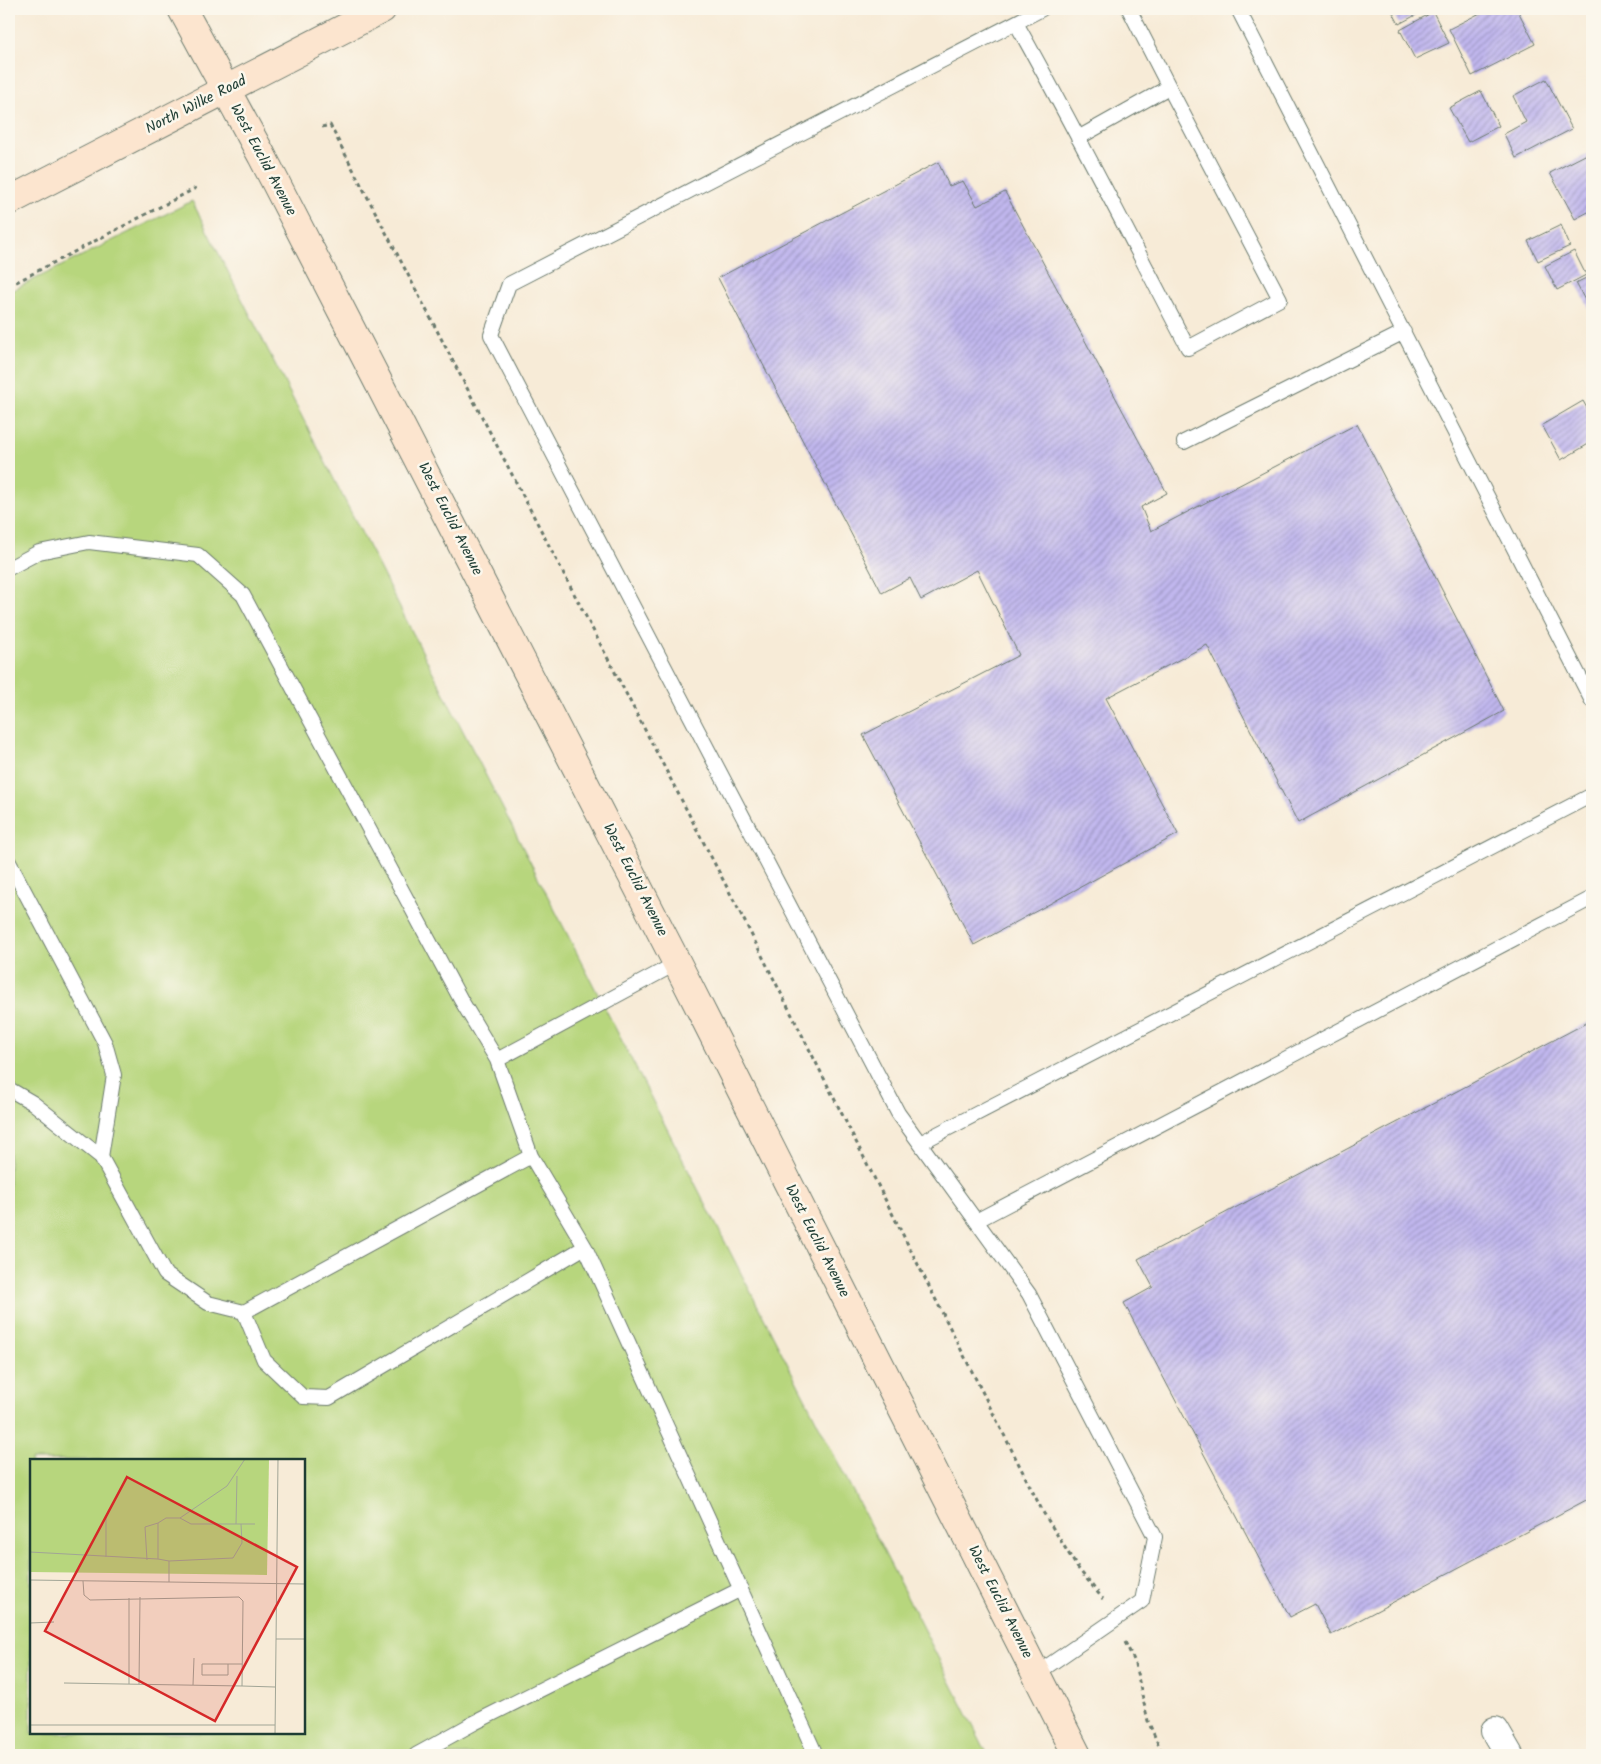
<svg xmlns="http://www.w3.org/2000/svg" width="1601" height="1764" viewBox="0 0 1601 1764" font-family="Kalam,sans-serif">
<defs>
<pattern id="building-hatch" width="6" height="6" patternUnits="userSpaceOnUse" patternTransform="scale(1.25)"><rect width="6" height="6" fill="#c1b7ee"/><path d="M-1 1l2-2M0 6l6-6M5 7l2-2" fill="none" stroke="#9c96c2"/></pattern>
</defs>
<rect width="100%" height="100%" fill="#fbf7ec"/>
<filter id="ink" filterUnits="userSpaceOnUse"><feTurbulence type="fractalNoise" baseFrequency=".02" numOctaves="2"/><feDisplacementMap in="SourceGraphic" scale="10" xChannelSelector="R" yChannelSelector="G"/><feConvolveMatrix kernelMatrix="1 2 1 2 8 2 1 2 1" color-interpolation-filters="sRGB"/></filter>
<filter id="wash" filterUnits="userSpaceOnUse"><feTurbulence type="fractalNoise" baseFrequency=".0096" numOctaves="4" result="noise"/><feDisplacementMap in="SourceGraphic" scale="20" xChannelSelector="R" yChannelSelector="G"/><feGaussianBlur stdDeviation="1.12" result="paint"/><feColorMatrix in="noise" values="0 0 0 0 0 0 0 0 0 0 0 0 0 0 0 0 0 1.4 0 .05"/><feComposite in="paint" operator="in"/></filter>
<g filter="url(#wash)">
<rect width="100%" height="100%" fill="#f7ebd7"/>
<path fill="#b7d67d" stroke="#6b8a58" fill-rule="evenodd" d="M192,201L297,407L988,1755H9V292ZM31,1460H304V1733H31Z"/>
<g id="blocks">
<path fill="url(#building-hatch)" d="M1391,9H1427L1399,24Z
M1488,9H1517L1535,44L1472,76L1449,29Z
M1433,12L1449,43L1415,59L1400,30Z
M1546,79L1572,129L1516,158L1504,134L1526,122L1513,96Z
M1481,91L1499,126L1468,142L1449,108Z
M1591,152L1592,155V210L1575,219L1550,173Z
M938,162L949,186L963,181L977,206L1005,192L1167,493L1141,507L1151,531L1357,424L1504,711L1298,823L1207,645L1106,698L1178,834L974,945L863,735L1019,655L977,570L921,600L910,578L882,593L718,278Z
M1561,225L1570,246L1538,261L1528,241Z
M1574,251L1586,275L1557,290L1545,266Z
M1592,275V306L1589,308L1576,283Z
M1583,401L1592,417V442L1561,460L1542,425Z
M1592,1020V1497L1331,1635L1315,1604L1290,1617L1124,1303L1153,1287L1138,1259Z"/>
</g>
</g>
<g filter="url(#ink)">
<use href="#blocks" fill-opacity="0" stroke="#6b7a6d" stroke-width="1"/>
<g fill="none" stroke-linecap="round" stroke-linejoin="round">
<g stroke="#6b7a6d" stroke-width="16">
<path id="service" d="M1129,9L1169,87
M1238,9L1592,701
M1016,23C1076,130 1131,239 1188,348L1280,299L1169,87L1078,138
M1184,442L1404,332
M9,568L39,552L89,542L198,555L243,595L461,1000L497,1060
M9,862L105,1043L114,1075L101,1157L33,1103L9,1089
M920,1143L1592,795
M531,1156L585,1247L816,1755
M101,1157L165,1274L208,1303L244,1312L531,1156L497,1060L677,963
M976,1221L1592,898
M244,1312L264,1360L303,1397L329,1398L585,1247
M1036,1674L1142,1601L1155,1537L1029,1294L898,1113L491,335L509,284L1042,9
M416,1755L474,1723L741,1589"/>
</g>
<g stroke="#6b7a6d" stroke-width="30">
<path id="minor" d="M1495,1731L1509,1755"/>
</g>
<g stroke="#6b7a6d" stroke-width="30">
<path id="secondary" d="M182,9L262,156L677,963L1077,1755
M9,201L382,9"/>
</g>
<path stroke="#6b7a6d" stroke-width="3" stroke-dasharray="4 4" stroke-linecap="butt" d="M322,127L330,125L744,920L1043,1512L1077,1567L1103,1599
M9,286L196,188
M1125,1642L1134,1660L1148,1721L1163,1755"/>
<use href="#service" stroke="#fff" stroke-width="14"/>
<use href="#minor" stroke="#fff" stroke-width="28"/>
<use href="#secondary" stroke="#fce5cf" stroke-width="28"/>
</g>
</g>
<g text-anchor="middle" dominant-baseline="central" stroke-width="5" stroke-linejoin="round" paint-order="stroke">
<g font-size="15" fill="#1f3d34" stroke="#fbf7ec">
<text transform="translate(196 105) rotate(-27)">North Wilke Road</text>
<text transform="translate(263 160) rotate(62)">West Euclid Avenue</text>
<text transform="translate(450 519) rotate(63)">West Euclid Avenue</text>
<text transform="translate(635 880) rotate(63)">West Euclid Avenue</text>
<text transform="translate(817 1241) rotate(63)">West Euclid Avenue</text>
<text transform="translate(1000 1602) rotate(63)">West Euclid Avenue</text>
</g>
</g>
<g transform="translate(30 1459)">
<rect width="275" height="275" fill="#f7ebd7"/>
<path d="M0,0H239L237,116L0,113Z" fill="#b7d67d"/>
<path fill="none" stroke="#a1a596" stroke-width="1" d="M206,65L207,17M211,65H161L150,59L197,27L215,0M0,93L128,100M76,98V57M117,101L115,68L128,64M139,102L203,99L212,84L211,65H225M0,121L275,125M53,122L54,136L60,141L209,138L213,142L212,227L245,228M139,123V102L128,100V64L136,59H150M0,164L24,163M246,180H275M198,205V216H172V205H212M34,224L212,227M99,225V139M109,225L110,138M163,226L164,199M0,266H245M245,275L248,0"/>
<path fill="#d62828" fill-opacity="0.15" stroke="#d62828" stroke-width="2.5" d="M97,18L267,108L185,262L15,172Z"/>
<rect width="275" height="275" fill="none" stroke="#1f3d34" stroke-width="2.5"/>
</g>
<rect width="1601" height="1764" fill="none" stroke="#fbf7ec" stroke-width="30"/>
</svg>
